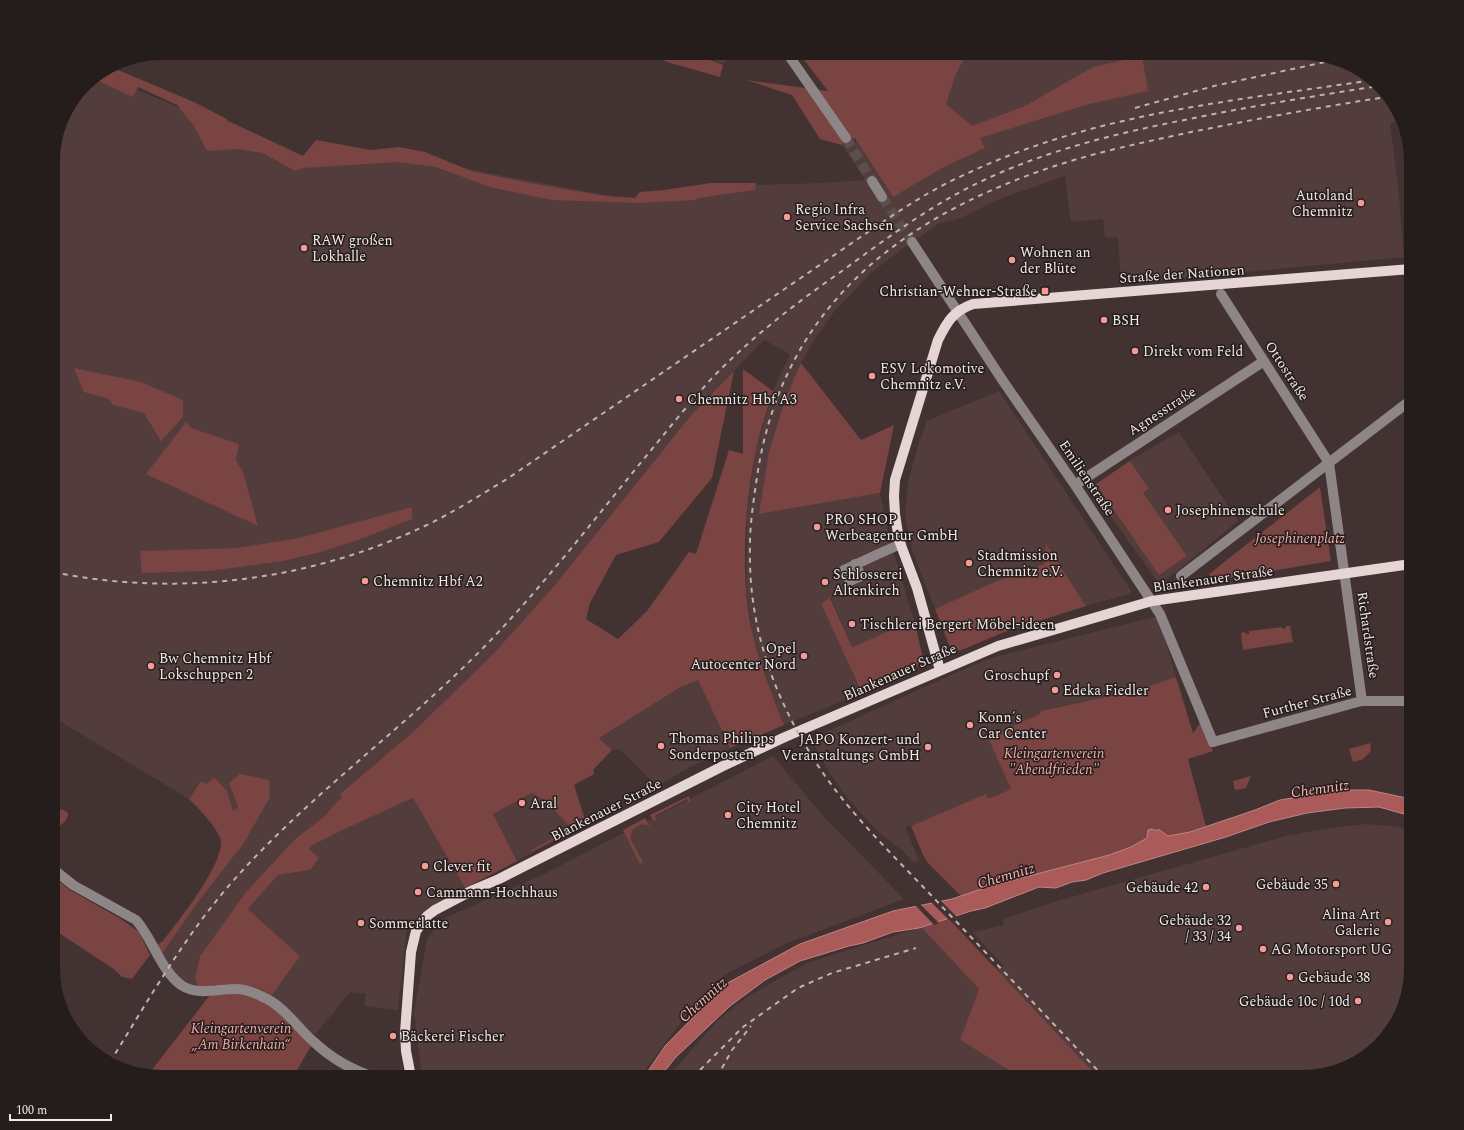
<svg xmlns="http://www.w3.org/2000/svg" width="1464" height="1130" viewBox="0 0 1464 1130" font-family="Spectral,serif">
<rect width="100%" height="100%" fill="#423332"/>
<path fill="#523c3c" d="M708,53H733L723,64L708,58Z
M950,53H1303L1338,59L1369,75L1400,113L1401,117L1390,124L1398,185L1404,257L1121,284L1118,237L1105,238L1103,219L1071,222L1065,176L997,200L961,218L940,223L906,246L871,273L834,312L814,340L801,363L759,514L880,493L890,540L914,620L852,647L831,598L821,604L862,693L784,725L773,699L762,667L751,627L746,589L747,516L752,473L756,449L773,391L790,354L764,340L692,414L554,586L493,654L414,731L340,794L343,797L331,808L326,815L295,839L246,892L200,987L188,985L178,977L162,954L195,906L244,843L207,785L201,781L189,799L53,717V154L64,113L90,80L100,73L293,158L431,160L472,170L605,195L635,198L696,200L699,198L755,190L756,185L822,183L864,180V178L842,145L856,143L855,138Z
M999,391L1131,591L1129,594L1086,606L1046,545L1044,564L994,582L935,609L913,552L905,516L908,482L919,443L927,421Z
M1179,432L1238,521L1160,585L1090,488L1132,459Z
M1158,616L1176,677L1133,691L1041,711L1039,714L988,738L1011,789L988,799L986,795L911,826L905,827L919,860L914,863L903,851L877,831L851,802L830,774L811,739L951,675L991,658Z
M698,680L730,748L690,767L657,786L619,749L612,750L599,738L679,688Z
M773,756L825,818L904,899L785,944L724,975L692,1007L640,1077H422L414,1012L427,940L441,920L546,873Z
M532,793L545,801L573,830L517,861L493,814Z
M413,798L465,888L420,914L407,927L398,1010L365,1006L366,994L350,992L315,1035L272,995L300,956L248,909L278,875L310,870L309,849L313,845L343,830Z
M1367,824L1400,827L1411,831V969L1405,1004L1389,1035L1351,1066L1303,1077H1098L994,968L1004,966L972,932L1004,925L1003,919L1054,902L1286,836L1329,828Z
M921,927L979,989L960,1040L1020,1077H668L718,1020L750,995L807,963Z"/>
<path fill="#794442" d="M650,53H691L723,65L720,77L667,62Z
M799,53H967L955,76L946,104L972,126L1025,106L1093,67L1142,56L1148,91L1089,104L980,138L985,148L944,167L893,197L855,138L842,145L820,139L792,95L746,80L828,91Z
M111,67L194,102L227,119L226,120L303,156L316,140L371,150L399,147L425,152L471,171L530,183L605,196L635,198L640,192L664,190L711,183H756L755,190L699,198L696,200L640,203L552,200L490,187L436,167L398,162L303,168L295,171L263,153L237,149L207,151L194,126L177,105L138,87L133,97L92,78Z
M801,363L861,440L894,425L880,493L759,514L769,452L785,400Z
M74,368L141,382L183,400V417L161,441L144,413L113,405L109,399L84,392Z
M743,369L773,391C767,411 760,430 756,450C745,502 740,575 751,627C759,661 771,693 784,725L730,748L698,680L679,688L599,738L612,750L593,770L594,774L574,785L586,823L573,830L545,801L532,793L493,814L517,861L465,888L413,798L404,802L343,830L313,845L309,849L319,858L310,870L278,875L248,909L300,956L272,995C245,980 229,984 200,987L197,984L195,978L200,956L246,892L295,839L326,815L331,808L342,797L340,794L414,731L493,654L554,586L692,414L734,371L712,478L659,542L616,555L590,603L586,619L618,639L647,611L689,552L696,554L729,450L743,454Z
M186,422L191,428L239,444L236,460L243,472L258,526L146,474Z
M1130,461L1149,489L1143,493L1187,556L1159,575L1096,484Z
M1320,487L1331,561L1212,581L1209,574Z
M412,507V519L358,540L321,552L283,561L209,571L142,573L140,551L237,548L299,538Z
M1046,544L1086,606L1007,631L959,651L951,650L935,609L994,582L1044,564Z
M830,598L852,647L914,620L924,662L862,693L821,604Z
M1286,626H1290L1293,642L1243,650L1241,633L1245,632L1246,634H1249V631L1282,627L1283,629L1286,628Z
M1176,677L1193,733L1201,722L1213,751L1188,759L1206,826L1190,832L1168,836L1158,829L1147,838L1131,847L1109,855L987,887L961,896L928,863L923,855L911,826L986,794L988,799L1011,789L988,738L1039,714L1041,711L1133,691Z
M1370,743L1371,751L1363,759L1353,762L1349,749Z
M240,774L269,780L270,797L244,843L195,906L162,954L157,945L163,941C177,923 228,860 220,838C215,825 199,809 189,799L201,781L207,784L214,777L227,791L233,811L238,807L229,783Z
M1251,776L1246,788L1235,790L1233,781Z
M689,796L691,802L689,803L687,799L655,816L656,820L654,821L650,815Z
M62,809L68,813C68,820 63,824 58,827L54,826L53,817Z
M645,818L650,826L642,824L633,829L630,838L643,862L640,864L623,830Z
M560,834L563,836L531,852L532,850Z
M53,877L70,890L121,919L139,932L150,955L132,979L122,977L115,970L53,929Z
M948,918L1098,1077H1020L960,1040L979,989L921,927Z
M246,993L261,998L279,1012L311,1046L293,1077H161L148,1075L210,995Z"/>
<path fill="#aa5b59" stroke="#c08584" d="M1340,790H1369L1411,799V816L1379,807L1345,808L1307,813L1269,822L1226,837L1103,873L1086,880L1072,882L1056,888L1039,887L985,908L971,911L919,928L893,932L863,943L849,946L800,961L765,980L730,1006L675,1058L660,1077H644L665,1046L718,992L722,986L800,944L893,911L952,899L987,887L1109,855L1131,847L1147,838L1148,830L1152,829L1157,831L1158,829L1168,836L1190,832L1255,810L1280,800Z"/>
<path fill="#423332" d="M940,900L957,917L949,920L931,902Z
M920,904L939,923L934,925L915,905Z"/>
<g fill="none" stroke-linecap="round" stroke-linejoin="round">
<path stroke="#5c4e4d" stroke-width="10" stroke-dasharray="10 5" stroke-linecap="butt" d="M846,138L872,181
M882,197L912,242"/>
<path stroke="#8e8686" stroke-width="10" d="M787,53L846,138
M872,181L882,197
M912,242L1003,381L1075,485L1160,614L1213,742L1354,703L1362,701H1411
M1221,294L1329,463L1362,701
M1075,485L1264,361
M855,564L861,576L850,581L844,570C863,561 882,552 901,544
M1181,576L1411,400
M53,869L73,885L136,920C153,939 160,969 181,985C197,996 217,989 235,989C243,989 253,992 261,996C283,1005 297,1027 314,1042C331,1058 352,1070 374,1077"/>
<path stroke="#e5d5d4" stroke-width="10" d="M940,670L917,588L899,540L895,514L894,496L895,480L938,340C947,322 953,311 973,304L1411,269
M411,1077L406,1051L405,1032L411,952L416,931L427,916L435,910L473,890L499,879L723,766L785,737L998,646L1152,601L1411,564"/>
<path stroke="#bfb3b3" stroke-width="2" stroke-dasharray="5 5" stroke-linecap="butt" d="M1135,108L1214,86L1339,59
M53,572C180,598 315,580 431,523C457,510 482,494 507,479L865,234C897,212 930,190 966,174C1095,113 1233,101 1373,80
M110,1062C151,996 189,928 242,871C317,789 409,724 487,644C543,586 592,522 643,460C666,432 689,403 713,377C752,337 796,303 842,271C887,238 931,205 982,181C1047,150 1118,133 1189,119C1252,106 1315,96 1378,86
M693,1077L743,1027L798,988L832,973L916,948
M717,1077L732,1050L751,1026
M1104,1077C1046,1016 988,955 930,894C886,848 839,803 807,748C769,685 748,619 750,545C750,525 753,504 756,484C778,316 889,224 1043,170C1091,153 1141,143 1191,132C1256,119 1321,107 1386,97"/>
</g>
<g fill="#f59b97" stroke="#241d1c" stroke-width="1.5">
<circle cx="1361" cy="203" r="4"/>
<circle cx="787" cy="217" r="4"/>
<circle cx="304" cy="248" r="4"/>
<circle cx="1012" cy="260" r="4"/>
<rect x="1041" y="287" width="8" height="8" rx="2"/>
<circle cx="1104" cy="320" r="4"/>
<circle cx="1135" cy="351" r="4"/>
<circle cx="872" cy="376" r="4"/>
<circle cx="679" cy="399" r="4"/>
<circle cx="1168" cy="510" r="4"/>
<circle cx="817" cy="527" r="4"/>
<circle cx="969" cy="563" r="4"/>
<circle cx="365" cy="581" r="4"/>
<circle cx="825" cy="582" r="4"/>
<circle cx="852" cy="624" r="4"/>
<circle cx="804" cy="656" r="4"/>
<circle cx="151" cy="666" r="4"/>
<circle cx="1057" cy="675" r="4"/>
<circle cx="1055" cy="690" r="4"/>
<circle cx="970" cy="725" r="4"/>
<circle cx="661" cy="746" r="4"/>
<circle cx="928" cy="747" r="4"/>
<circle cx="522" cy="803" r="4"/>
<circle cx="728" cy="815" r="4"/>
<circle cx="425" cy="866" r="4"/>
<circle cx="1336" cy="884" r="4"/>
<circle cx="1206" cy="887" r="4"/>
<circle cx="418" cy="892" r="4"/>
<circle cx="1388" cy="922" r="4"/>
<circle cx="361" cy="923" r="4"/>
<circle cx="1239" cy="928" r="4"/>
<circle cx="1263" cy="949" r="4"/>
<circle cx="1290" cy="977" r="4"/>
<circle cx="1358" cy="1001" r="4"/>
<circle cx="393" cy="1036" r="4"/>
</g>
<g text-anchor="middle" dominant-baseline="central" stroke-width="3" stroke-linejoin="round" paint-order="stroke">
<g font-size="14" fill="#f2e8e8" stroke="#241d1c" text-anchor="start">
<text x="1353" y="195" text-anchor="end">Autoland<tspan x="1353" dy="16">Chemnitz</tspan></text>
<text x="795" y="209">Regio Infra<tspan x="795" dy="16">Service Sachsen</tspan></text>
<text x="312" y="240">RAW großen<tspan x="312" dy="16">Lokhalle</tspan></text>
<text x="1020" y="252">Wohnen an<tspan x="1020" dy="16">der Blüte</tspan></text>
<text x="1037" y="291" text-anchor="end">Christian-Wehner-Straße</text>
<text x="1112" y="320">BSH</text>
<text x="1143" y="351">Direkt vom Feld</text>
<text x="880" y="368">ESV Lokomotive<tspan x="880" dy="16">Chemnitz e.V.</tspan></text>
<text x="687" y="399">Chemnitz Hbf A3</text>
<text x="1176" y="510">Josephinenschule</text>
<text x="825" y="519">PRO SHOP<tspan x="825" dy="16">Werbeagentur GmbH</tspan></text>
<text x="977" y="555">Stadtmission<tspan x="977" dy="16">Chemnitz e.V.</tspan></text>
<text x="833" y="574">Schlosserei<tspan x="833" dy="16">Altenkirch</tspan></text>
<text x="373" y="581">Chemnitz Hbf A2</text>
<text x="860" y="624">Tischlerei Bergert Möbel-ideen</text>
<text x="796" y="648" text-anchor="end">Opel<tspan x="796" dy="16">Autocenter Nord</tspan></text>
<text x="159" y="658">Bw Chemnitz Hbf<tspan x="159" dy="16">Lokschuppen 2</tspan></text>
<text x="1049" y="675" text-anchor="end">Groschupf</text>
<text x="1063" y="690">Edeka Fiedler</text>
<text x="978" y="717">Konn´s<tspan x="978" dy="16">Car Center</tspan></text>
<text x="669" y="738">Thomas Philipps<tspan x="669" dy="16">Sonderposten</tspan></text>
<text x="920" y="739" text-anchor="end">JAPO Konzert- und<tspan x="920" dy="16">Veranstaltungs GmbH</tspan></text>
<text x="530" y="803">Aral</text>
<text x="736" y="807">City Hotel<tspan x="736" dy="16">Chemnitz</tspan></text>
<text x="433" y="866">Clever fit</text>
<text x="1328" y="884" text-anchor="end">Gebäude 35</text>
<text x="1198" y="887" text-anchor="end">Gebäude 42</text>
<text x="426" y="892">Cammann-Hochhaus</text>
<text x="1380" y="914" text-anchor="end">Alina Art<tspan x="1380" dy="16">Galerie</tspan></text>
<text x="1231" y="920" text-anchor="end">Gebäude 32<tspan x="1231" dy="16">/ 33 / 34</tspan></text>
<text x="369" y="923">Sommerlatte</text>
<text x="1271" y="949">AG Motorsport UG</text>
<text x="1298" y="977">Gebäude 38</text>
<text x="1350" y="1001" text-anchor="end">Gebäude 10c / 10d</text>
<text x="401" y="1036">Bäckerei Fischer</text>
</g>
<g font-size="14" fill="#f2e8e8" stroke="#241d1c">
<text transform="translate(1182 274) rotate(-4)">Straße der Nationen</text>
<text transform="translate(1287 371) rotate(57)">Ottostraße</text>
<text transform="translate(1162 411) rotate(-33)">Agnesstraße</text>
<text transform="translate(1087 478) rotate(56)">Emilienstraße</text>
<text transform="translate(1213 579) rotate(-8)">Blankenauer Straße</text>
<text transform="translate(1368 635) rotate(82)">Richardstraße</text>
<text transform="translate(900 672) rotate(-24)">Blankenauer Straße</text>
<text transform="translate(1307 702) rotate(-15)">Further Straße</text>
<text transform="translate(606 810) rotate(-27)">Blankenauer Straße</text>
</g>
<g font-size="14" font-style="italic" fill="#f2aeab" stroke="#241d1c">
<text x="1300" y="538">Josephinenplatz</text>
<text x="1054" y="753">Kleingartenverein<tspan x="1054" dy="16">"Abendfrieden"</tspan></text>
<text x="241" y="1028">Kleingartenverein<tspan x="241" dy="16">„Am Birkenhain“</tspan></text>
</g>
<g font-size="15" font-style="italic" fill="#f6b2ae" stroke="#241d1c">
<text transform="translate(1320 789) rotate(-8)">Chemnitz</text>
<text transform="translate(1006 876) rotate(-16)">Chemnitz</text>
<text transform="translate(703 1000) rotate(-42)">Chemnitz</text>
</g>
</g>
<path d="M0 0H1464V1130H0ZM161 60H1303A101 101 0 0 1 1404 161V969A101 101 0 0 1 1303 1070H161A101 101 0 0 1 60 969V161A101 101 0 0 1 161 60Z" fill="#241d1c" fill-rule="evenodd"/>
<path d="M10 1114v6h101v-6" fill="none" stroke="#f2e8e8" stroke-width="2"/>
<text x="16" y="1114" font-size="12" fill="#f2e8e8" stroke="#241d1c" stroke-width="3" paint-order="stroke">100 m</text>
</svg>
